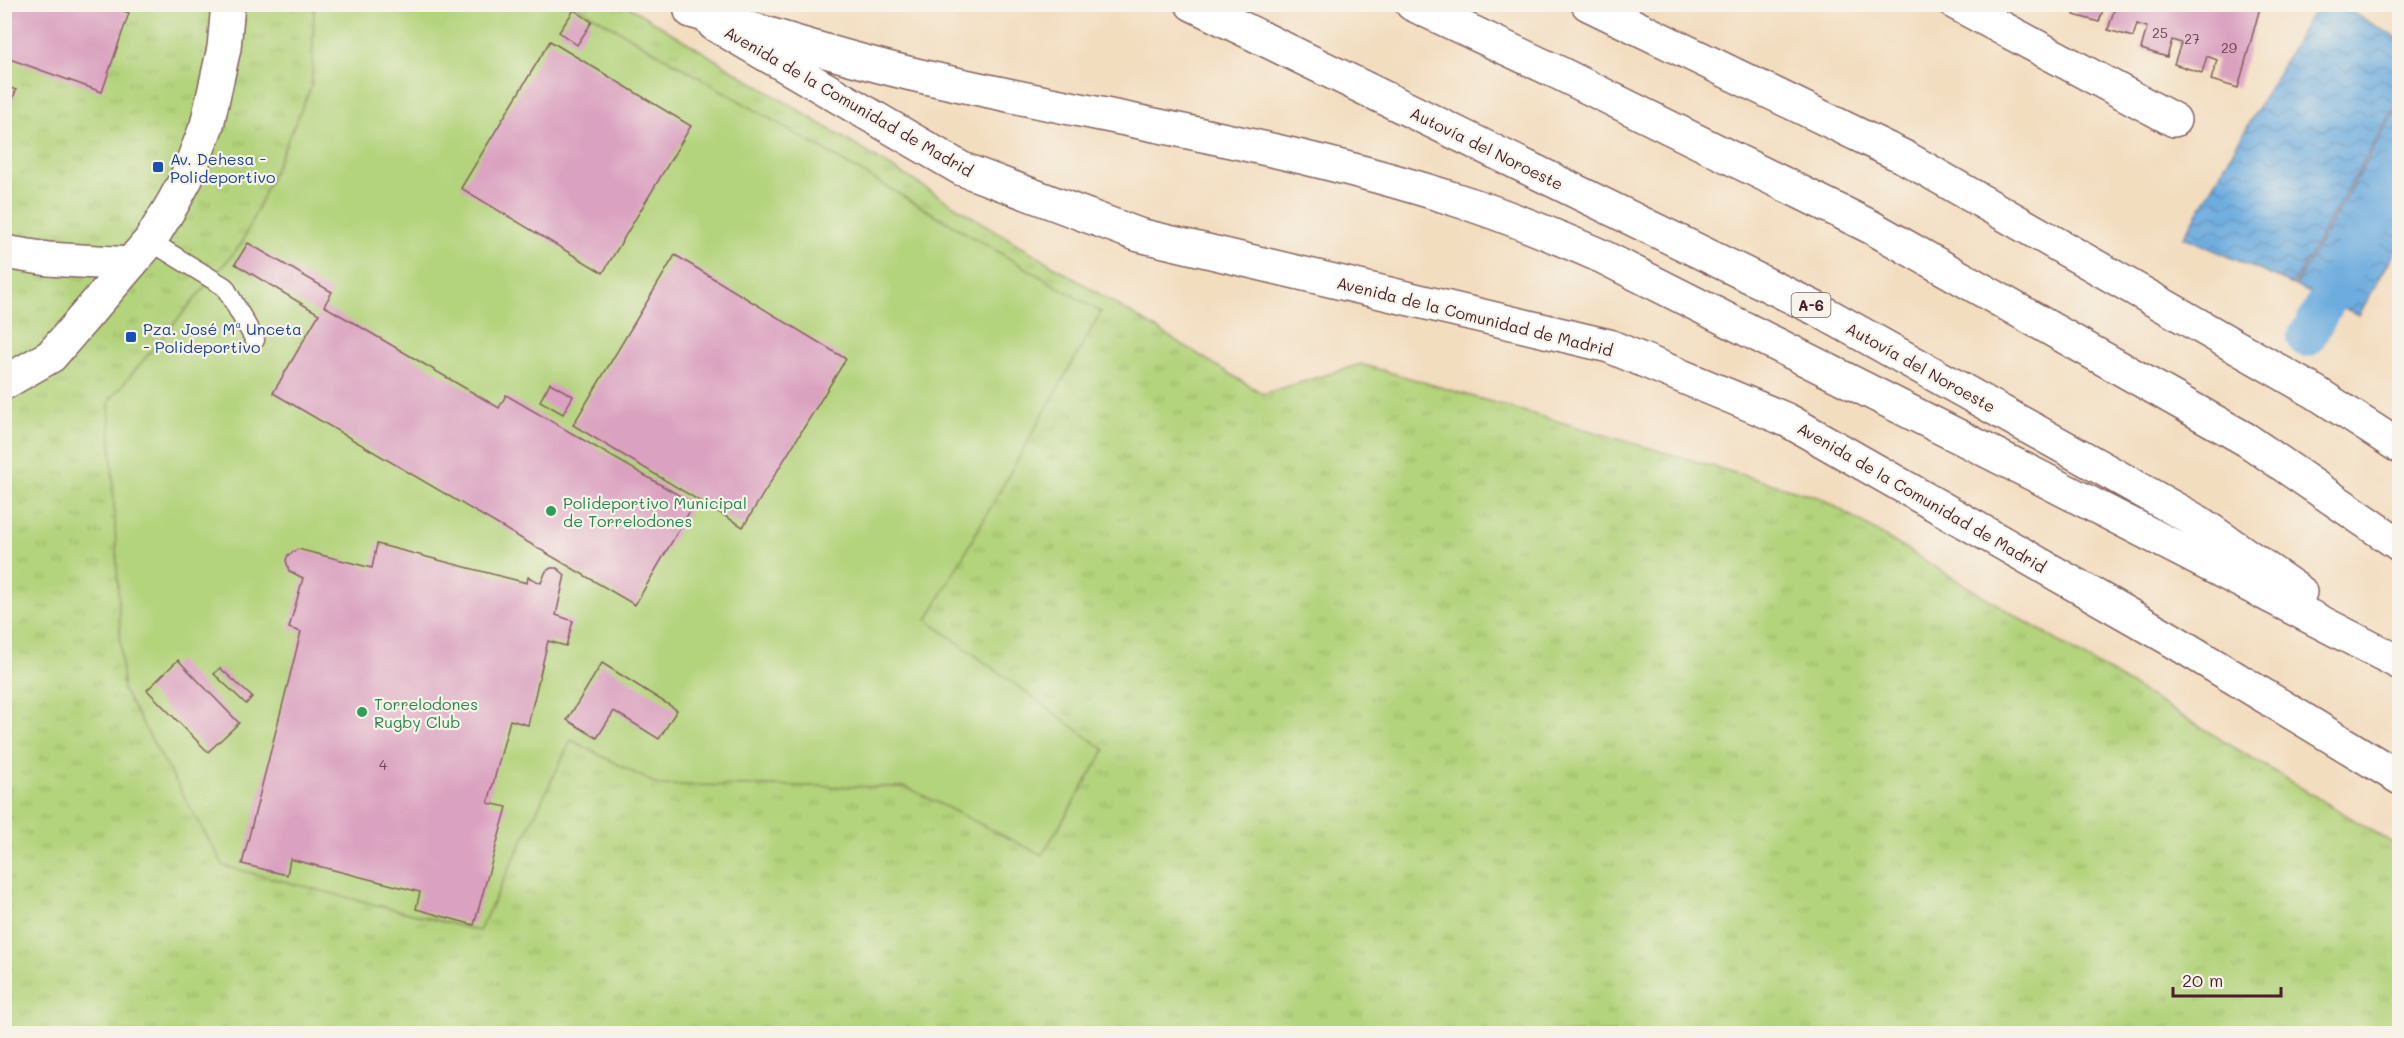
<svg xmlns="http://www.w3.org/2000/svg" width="2404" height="1038" viewBox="0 0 2404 1038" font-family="Mali,sans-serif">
<defs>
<pattern id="grass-tufts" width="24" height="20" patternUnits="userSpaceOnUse" patternTransform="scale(1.5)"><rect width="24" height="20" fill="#b3d37b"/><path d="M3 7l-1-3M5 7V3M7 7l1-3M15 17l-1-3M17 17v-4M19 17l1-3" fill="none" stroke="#9bb56a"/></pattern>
<pattern id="water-waves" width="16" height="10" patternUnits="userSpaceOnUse" patternTransform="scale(1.5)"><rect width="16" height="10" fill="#6cacdf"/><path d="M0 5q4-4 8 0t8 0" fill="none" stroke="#5b8bb5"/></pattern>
</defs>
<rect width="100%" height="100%" fill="#f7f3e8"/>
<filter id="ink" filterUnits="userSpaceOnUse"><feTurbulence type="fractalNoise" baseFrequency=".0167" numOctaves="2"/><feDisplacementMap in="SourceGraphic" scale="12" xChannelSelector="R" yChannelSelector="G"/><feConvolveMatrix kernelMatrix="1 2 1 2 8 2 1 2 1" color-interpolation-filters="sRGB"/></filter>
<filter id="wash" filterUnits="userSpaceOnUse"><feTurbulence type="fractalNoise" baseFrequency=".008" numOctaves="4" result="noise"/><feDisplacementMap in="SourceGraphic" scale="24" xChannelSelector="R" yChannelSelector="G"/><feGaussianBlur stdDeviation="1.35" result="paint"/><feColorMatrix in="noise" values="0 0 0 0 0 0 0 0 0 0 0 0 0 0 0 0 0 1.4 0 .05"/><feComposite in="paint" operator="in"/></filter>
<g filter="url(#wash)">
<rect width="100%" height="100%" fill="#f3ddbf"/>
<path fill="url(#grass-tufts)" stroke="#7e7953" stroke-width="1.5" d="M5,5H626L1263,394L1361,364L1821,498L2399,847V1033H5Z"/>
<path fill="#b3d37b" stroke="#7e7953" stroke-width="1.5" d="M314,5H575L1101,312L927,620L1105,750L1042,855L906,787L658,785L571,740L479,931L224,866L123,690L109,401L242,243L312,85Z"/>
<path fill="url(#water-waves)" stroke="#5b6685" stroke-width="1.5" d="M2317,5H2339L2399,39V100L2293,285L2184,237Z
M2399,104V244L2359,315L2295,286Z"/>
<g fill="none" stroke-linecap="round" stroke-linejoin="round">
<path stroke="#6cacdf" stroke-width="38" d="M2306,338L2400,172"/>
</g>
<g id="blocks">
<path fill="#daa1c0" d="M4,4H105L129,13L102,92L4,57Z
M2077,4H2261L2238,88L2211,80L2217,60L2207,56L2202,73L2174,64L2181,43L2172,40L2167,57L2141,49L2147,27L2137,24L2133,37L2108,30L2114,10L2104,7L2099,22L2074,15Z
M574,10L592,22L577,45L559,32Z
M550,41L691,126L603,273L461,188Z
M4,86L16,90L5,122H4Z
M248,243L332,292L324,306L352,322L499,408L506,395L694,504L635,605L273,393L319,314L235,264Z
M675,255L846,359L743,527L573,425Z
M550,383L573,396L563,414L540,401Z
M377,544L527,583L528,577L541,583L546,571L551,568H557L565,575L556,615L573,621L566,646L548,641L528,725L510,720L488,803L507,807L474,925L416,909L420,892L290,859L287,875L242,864L301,632L289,628L303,578L289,571L286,560L288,555L298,549L372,568Z
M178,660L239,723L208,752L147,690Z
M602,663L677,710L659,739L614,711L597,738L567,720Z
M220,668L252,697L246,704L214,674Z"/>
</g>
</g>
<g filter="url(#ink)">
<use href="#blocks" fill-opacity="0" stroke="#85625f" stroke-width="1.5"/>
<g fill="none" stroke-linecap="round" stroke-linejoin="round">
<g stroke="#85625f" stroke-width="21">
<path id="service" d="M150,241L225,287L255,340"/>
</g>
<g stroke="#85625f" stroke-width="36">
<path id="minor" d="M1588,4L1906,158L2315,392L2400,447
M1957,4L2174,120
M714,24L962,169L1139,235L1609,346L1787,420L2167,637L2400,778
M4,252L48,259L130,264"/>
</g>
<g stroke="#85625f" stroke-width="36">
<path id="tertiary" d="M4,383L51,356L150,241L173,203L186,179L207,125L224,48L228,4"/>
</g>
<g stroke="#85625f" stroke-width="36">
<path id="motorway" d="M1192,4L1817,309L2200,523L2300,592
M1412,4L1561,74L1871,227L2247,440L2400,545
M691,11C770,34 848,60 929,78C1105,118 1288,145 1460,201C1508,216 1555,236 1601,256L2035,475L2400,663"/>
</g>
<use href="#service" stroke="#fff" stroke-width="18"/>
<use href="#minor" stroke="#fff" stroke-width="33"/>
<use href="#tertiary" stroke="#fff" stroke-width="33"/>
<use href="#motorway" stroke="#fff" stroke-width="33"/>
</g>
</g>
<g fill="#1a4fb4" stroke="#f7f3e8" stroke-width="2">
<rect x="152" y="161" width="12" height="12" rx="3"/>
<rect x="125" y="331" width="12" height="12" rx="3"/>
</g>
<g fill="#2e9e5b" stroke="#f7f3e8" stroke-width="2">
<circle cx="551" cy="511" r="6"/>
<circle cx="362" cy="712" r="6"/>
</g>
<g text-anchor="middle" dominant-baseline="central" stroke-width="4.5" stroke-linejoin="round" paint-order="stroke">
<g font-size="14" fill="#6e4050">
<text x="2160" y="32">25</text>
<text x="2192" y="38">27</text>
<text x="2229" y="47">29</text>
<text x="383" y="764">4</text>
</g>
<rect fill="#f7f3e8" stroke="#7e5f64" stroke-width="1.5" x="1791.5" y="293" width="39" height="24" rx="4.5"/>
<g font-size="15" font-weight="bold" fill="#4a1f2b">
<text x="1811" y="305">A-6</text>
</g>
<g font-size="16" fill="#4a1f2b" stroke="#f7f3e8">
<text transform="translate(849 101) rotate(30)">Avenida de la Comunidad de Madrid</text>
<text transform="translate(1487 148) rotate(26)">Autovía del Noroeste</text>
<text transform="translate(1475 316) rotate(14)">Avenida de la Comunidad de Madrid</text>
<text transform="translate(1921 367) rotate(29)">Autovía del Noroeste</text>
<text transform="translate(1922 497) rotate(30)">Avenida de la Comunidad de Madrid</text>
</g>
<g font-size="16" fill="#164399" stroke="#f7f3e8" text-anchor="start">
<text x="170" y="158">Av. Dehesa -<tspan x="170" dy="18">Polideportivo</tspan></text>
<text x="143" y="328">Pza. José Mª Unceta<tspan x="143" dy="18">- Polideportivo</tspan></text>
</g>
<g font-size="16" fill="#27864d" stroke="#f7f3e8" text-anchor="start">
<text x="563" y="502">Polideportivo Municipal<tspan x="563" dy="18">de Torrelodones</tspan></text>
<text x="374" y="703">Torrelodones<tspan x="374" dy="18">Rugby Club</tspan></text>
</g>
</g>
<rect width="2404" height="1038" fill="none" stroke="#f7f3e8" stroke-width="24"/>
<path d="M2173 987v9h108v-9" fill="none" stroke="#4a1f2b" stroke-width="3"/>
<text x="2182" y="987" font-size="18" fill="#4a1f2b" stroke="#f7f3e8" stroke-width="4.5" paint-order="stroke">20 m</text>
</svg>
